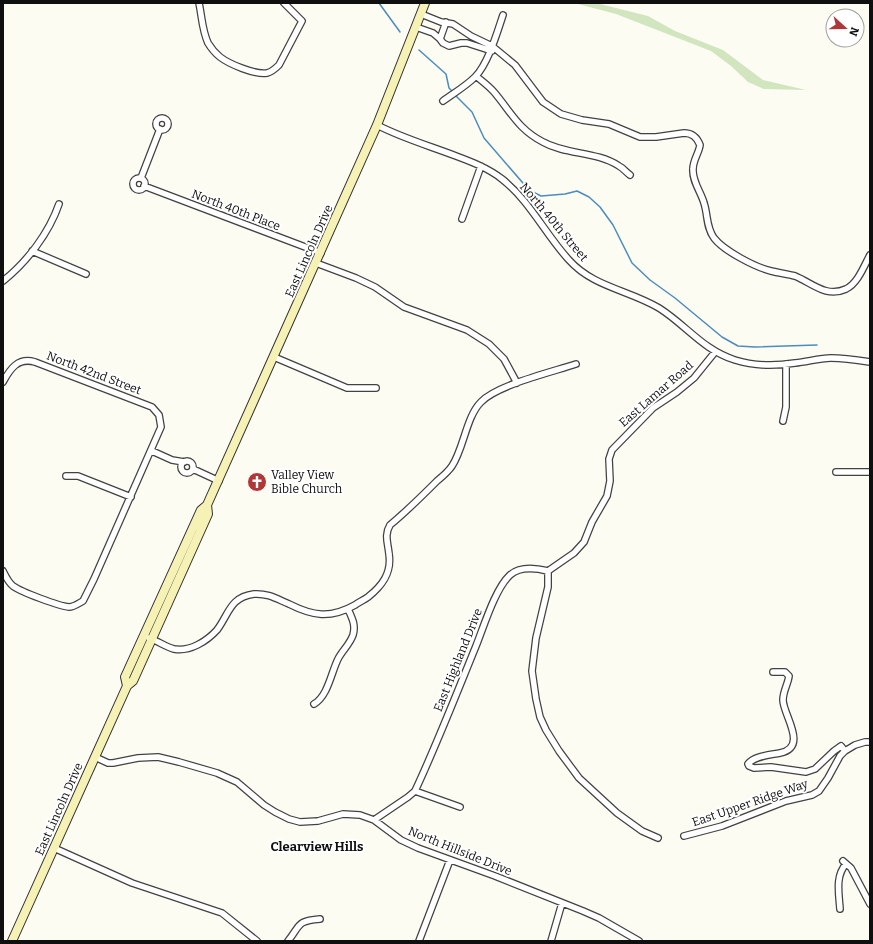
<svg xmlns="http://www.w3.org/2000/svg" width="873" height="944" viewBox="0 0 873 944" font-family="Bitter,serif">
<rect width="100%" height="100%" fill="#fdfcf3"/>
<path fill="#d1e5bf" d="M574,3H596L648,16L675,31L723,50L763,80L806,90L764,89L748,82L731,66L711,51L616,14Z"/>
<g fill="none" stroke-linecap="round" stroke-linejoin="round">
<path stroke="#4c8cbe" stroke-width="1.5" d="M379,3L400,32
M419,50L446,74L449,88L453,92
M455,95L472,112L484,138L529,190L541,196L565,194L577,191L589,197L600,207L613,225L632,263L650,280L675,298L722,337L738,346L755,347L817,345"/>
<g stroke="#424242" stroke-width="8">
<path id="minor" d="M199,3C202,17 202,30 208,43C211,48 215,53 220,57C229,64 255,75 267,73C272,72 276,68 279,65L302,21L284,3
M421,14L441,22L453,24L471,36L492,46L515,65L543,102L561,114L582,120L609,124L640,137H656L684,133C692,133 697,137 700,145C699,153 693,160 693,169C692,181 701,192 704,203C708,215 706,227 714,238C724,251 755,267 771,271C779,273 787,274 795,276C812,283 826,298 846,289C858,283 864,266 870,255
M416,27L433,33L440,39L443,43L449,46L461,43H467L492,51
M440,39L446,22
M476,76C482,81 489,86 494,92C511,112 518,129 543,142C566,155 596,151 619,166C623,168 626,172 630,175
M443,101C454,93 466,86 475,77C488,64 497,33 503,15
M156 124a6 6 0 1 1 12 0a6 6 0 1 1-12 0Z
M377,125C402,138 430,146 456,156C472,162 488,168 502,179C530,201 545,234 569,260C593,287 629,290 659,308C686,325 703,350 735,360C754,366 776,366 795,363C807,362 819,358 831,358C844,358 857,360 870,362
M133 184a6 6 0 1 1 12 0a6 6 0 1 1-12 0Z
M141,178L160,129
M144,186L321,253
M462,219L481,166
M32,251L86,274
M316,263L356,278L375,287L404,307L467,330L489,344L504,359L517,383
M3,281C27,262 49,233 59,204
M274,357L347,388H376
M3,382C10,369 18,357 35,362L152,407L159,415L161,427L94,579L83,601C79,603 74,607 69,607C59,606 21,592 13,586C8,582 6,577 3,571
M783,421L786,407V364
M152,451L172,460L184,462
M181 467a6 6 0 1 1 12 0a6 6 0 1 1-12 0Z
M193,469L219,481
M836,472H870
M66,476H78L131,497
M548,571V587L536,638L532,671L536,699L540,717L546,730L559,751L579,778L617,813L642,831L658,838
M548,571L574,553L584,542L592,522L607,496L610,481L609,459L612,450L653,408L677,392L694,378L715,352
M149,638C158,641 166,647 174,649C190,652 207,641 217,630C229,614 230,597 254,594C268,593 277,599 289,604C313,616 330,619 355,605C359,602 364,600 368,597C382,586 392,573 389,554C388,543 384,535 390,525C407,511 422,496 437,481C443,476 448,472 452,466C464,448 466,417 481,402C497,385 552,372 576,364
M773,672H785L789,676C788,684 783,691 783,700C783,715 809,747 780,753C770,755 754,756 748,764L749,766L754,768L771,767L806,772L815,769L834,751L841,746L845,751
M314,704C328,696 331,673 338,659C342,651 350,644 353,635C356,625 352,618 348,609
M95,757L108,763H113L138,758L158,757L179,762L217,773L237,782L264,805L275,812L289,819L300,822L318,821L343,814L360,815L374,820L401,840L418,848L495,876L583,911L599,918L639,941
M415,791C437,744 456,695 476,646C484,626 495,589 510,575C520,566 536,568 548,571
M374,820L408,797L415,791L460,807
M684,836L722,826L786,801L812,795L819,791L828,778L840,756L845,751L855,745L865,742H870
M54,848L132,883L222,913L257,941
M843,861L851,868L870,904
M840,909C839,894 835,876 846,864
M288,941C301,925 296,921 320,919
M419,941L450,860
M551,941L562,903"/>
</g>
<g stroke="#313131" stroke-width="10">
<path id="secondary" d="M127,686L125,677L201,510L207,505
M12,941L127,686L133,681L208,514L207,505L377,125L425,3"/>
</g>
<use href="#minor" stroke="#fff" stroke-width="5.5"/>
<use href="#secondary" stroke="#f6f1b5" stroke-width="8"/>
</g>
<defs>
<g id="church-disc" transform="scale(1)"><circle r="9.5" fill="#b03737" stroke="#fff"/><path d="M-1.2-6h2.4v3.5h3.3v2.4h-3.3V6h-2.4V-.1h-3.3v-2.4h3.3Z" fill="#fff"/></g>
</defs>
<g fill-rule="evenodd">
<use href="#church-disc" x="257" y="482"/>
</g>
<g text-anchor="middle" dominant-baseline="central" stroke-width="4" stroke-linejoin="round" paint-order="stroke">
<g font-size="12" fill="#0f0f0f" stroke="#fff">
<text transform="translate(236 210) rotate(21)">North 40th Place</text>
<text transform="translate(554 222) rotate(50)">North 40th Street</text>
<text transform="translate(309 251) rotate(-66)">East Lincoln Drive</text>
<text transform="translate(94 373) rotate(21)">North 42nd Street</text>
<text transform="translate(656 394) rotate(-41)">East Lamar Road</text>
<text transform="translate(458 660) rotate(-68)">East Highland Drive</text>
<text transform="translate(750 803) rotate(-19)">East Upper Ridge Way</text>
<text transform="translate(59 809) rotate(-66)">East Lincoln Drive</text>
<text transform="translate(460 851) rotate(22)">North Hillside Drive</text>
</g>
<g font-size="12" fill="#0f0f0f" stroke="#fff" text-anchor="start">
<text x="271" y="475">Valley View<tspan x="271" dy="14">Bible Church</tspan></text>
</g>
<g font-size="13" font-weight="bold" fill="#0f0f0f" stroke="#fff">
<text x="317" y="846">Clearview Hills</text>
</g>
</g>
<rect width="873" height="944" fill="none" stroke="#0f0f0f" stroke-width="8"/>
<g transform="translate(845 28) rotate(111)"><circle r="19" fill="#ffffff" stroke="#9f9f9f"/>
<path d="M0-3L7 15L0 10L-7 15Z" fill="#b03737"/>
<text y="-6" font-size="11" font-weight="bold" text-anchor="middle" fill="#0f0f0f">N</text>
</g>
</svg>
